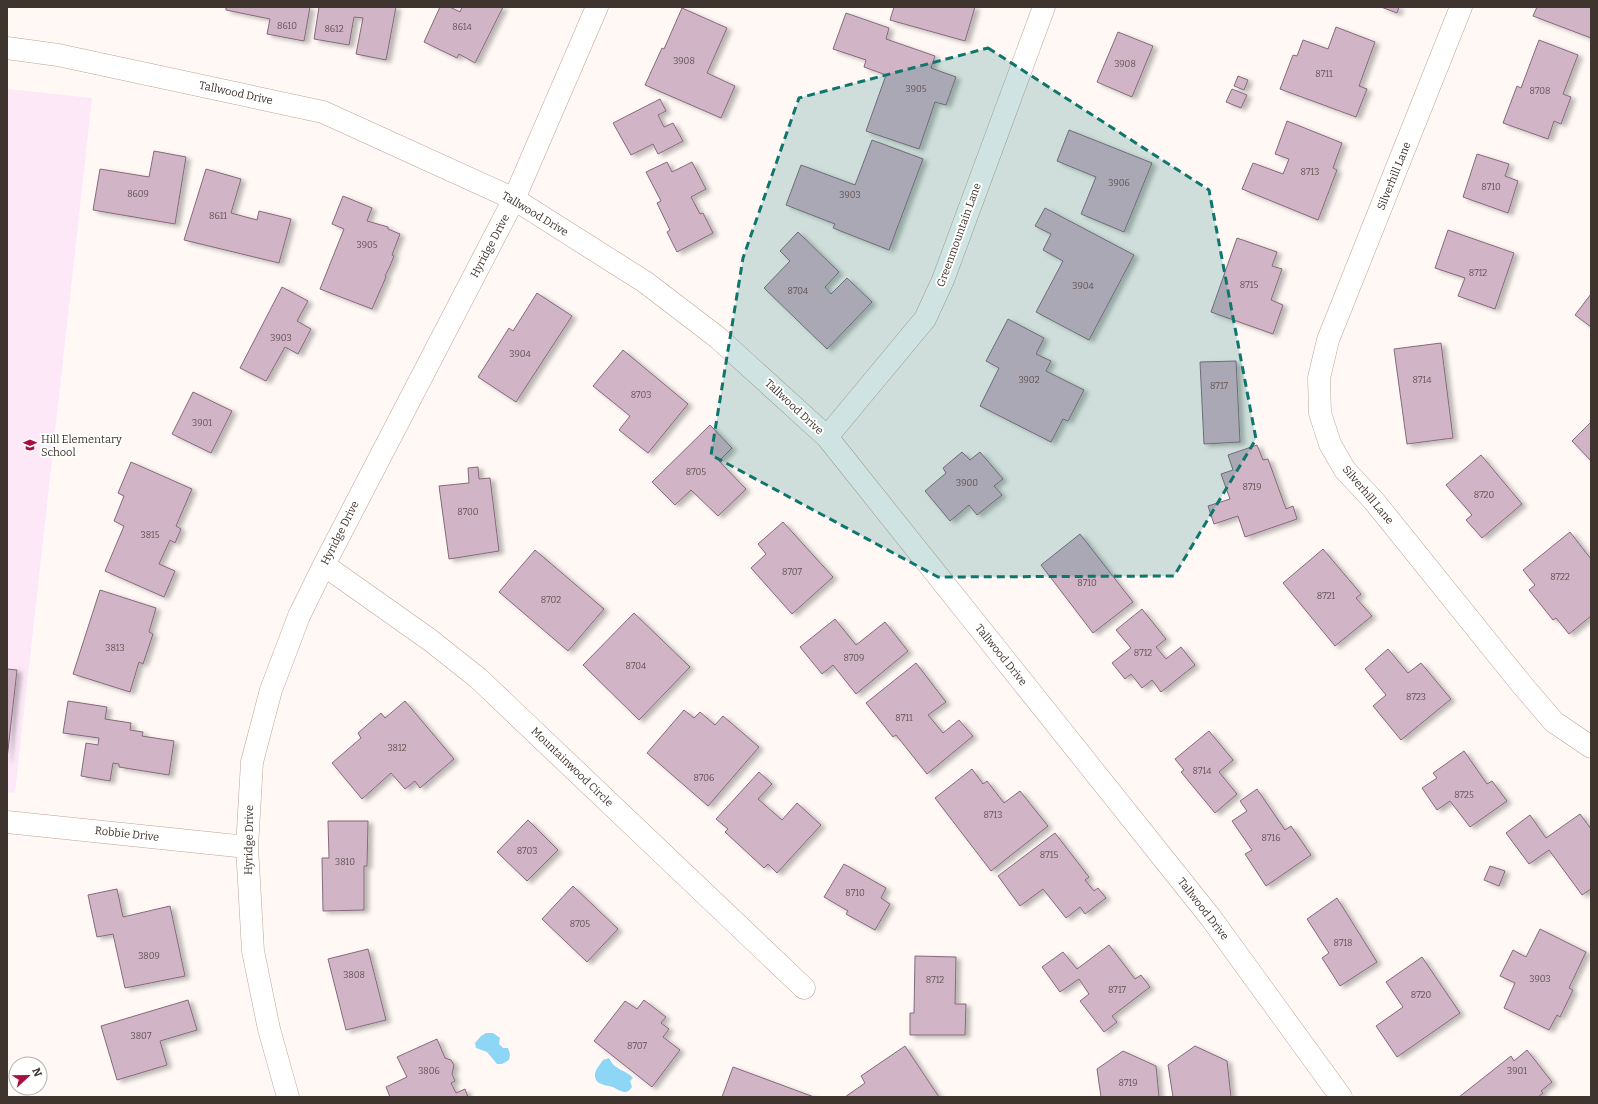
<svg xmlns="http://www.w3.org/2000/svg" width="1598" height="1104" viewBox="0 0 1598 1104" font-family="Bitter,serif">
<defs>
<filter id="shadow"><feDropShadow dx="4.5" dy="2.5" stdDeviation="2" flood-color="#0004"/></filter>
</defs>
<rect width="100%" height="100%" fill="#fff8f5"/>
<path fill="#fde8f7" d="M7,89L92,98L15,793L7,792Z"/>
<path fill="#8dd6f5" d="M486,1033H493L500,1038L499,1044L503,1048H508L510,1054L509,1060L502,1064H497L487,1052L476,1048L475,1043L481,1036Z
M609,1058C616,1072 624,1068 633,1078L630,1081L632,1087C630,1089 629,1092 625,1092C621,1092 617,1089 613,1087C606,1085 594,1085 595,1074C595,1070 601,1063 603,1060Z"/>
<path fill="#d1b4c6" stroke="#856a7b" filter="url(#shadow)" d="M226,7H310L304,41L267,34L270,19L226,10Z
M319,7H396L386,60L356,54L363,18L354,17L349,45L314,39Z
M440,7H450L460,12L462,7H503L475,63L459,54L457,58L424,42Z
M894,7H975L965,41L890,20Z
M1381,7H1399L1397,13Z
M1537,7H1591V38L1533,16Z
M682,8L727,28L707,73L735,86L721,118L645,85L662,48L664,49Z
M846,13L889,28L886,39L935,56L931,68L956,77L946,105L935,102L919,149L866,131L886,75L864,67L866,60L833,49Z
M1336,27L1375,42L1359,86L1367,89L1356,117L1280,89L1293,55L1297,56L1303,40L1328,49Z
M1118,32L1153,46L1132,97L1097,82Z
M1539,40L1578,55L1563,94L1571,97L1561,124L1554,121L1548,139L1503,123L1517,86L1521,88Z
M1238,76L1248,80L1244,90L1234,86Z
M1232,89L1247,95L1241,108L1226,102Z
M660,99L666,111L658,115L664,127L673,123L683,141L658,154L653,144L631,155L613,123Z
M1287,121L1342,143L1333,168L1337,170L1318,220L1242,189L1253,163L1283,174L1289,159L1275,154Z
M1069,130L1152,163L1124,232L1081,214L1096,177L1057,161Z
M872,140L923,159L889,250L833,228L835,224L786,205L801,165L855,185Z
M154,151L186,157L175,224L93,210L100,169L149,177Z
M1477,154L1509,164L1505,176L1518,181L1508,213L1463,197Z
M667,162L672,172L692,162L706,189L691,197L700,214L703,213L713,233L677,252L667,232L670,230L657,203L661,201L646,172Z
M206,169L241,179L231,213L257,220L259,211L291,219L279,263L184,240Z
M343,196L372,208L367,221L388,227V229L400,234L392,255L394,256L390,266L385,276L386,277L372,309L320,289L344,229L332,224Z
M1045,208L1134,255L1089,340L1036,312L1063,261L1043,250L1051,234L1035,226Z
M1448,230L1514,253L1495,309L1458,296L1465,278L1435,268Z
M798,232L839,272L825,287L831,294L847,278L872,302L827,349L764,288L790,261L780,251Z
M1237,238L1277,252L1272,266L1282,269L1271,300L1283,305L1273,334L1211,312Z
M282,287L308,301L297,321L311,329L298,354L285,347L266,381L240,368Z
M537,293L572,316L516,402L478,377L509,328L513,331Z
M1591,294V327L1575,315Z
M1008,319L1044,338L1036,354L1051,361L1046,371L1084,390L1068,421L1063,419L1051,442L980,406L999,368L986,361Z
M1441,343L1453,438L1407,444L1394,349Z
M623,350L688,404L648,453L619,430L630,416L593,386Z
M1236,361L1240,442L1204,444L1200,362Z
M193,392L232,411L211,453L172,434Z
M1591,422V461L1572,441Z
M710,425L732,448L719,461L746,489L718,516L691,490L675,505L652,482Z
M1257,445L1263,460L1268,459L1286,509L1293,506L1297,519L1245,537L1238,516L1214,524L1208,506L1230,499L1221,474L1233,470L1228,455Z
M962,452L970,460L980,452L1003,479L994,486L1002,495L977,515L969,505L950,521L925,491L946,473L943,468Z
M1481,455L1522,504L1482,538L1466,520L1472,515L1446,485Z
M131,462L192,489L176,526L181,529L175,543L170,540L159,564L175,571L164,597L105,571L124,526L114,521L124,496L118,493Z
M478,467L479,479L490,478L499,551L449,559L439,486L469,483L468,468Z
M783,522L833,577L792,614L751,568L766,554L758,544Z
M1570,532L1591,559V616L1569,634L1556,618L1553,620L1529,590L1535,585L1523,570Z
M1080,534L1133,602L1093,633L1041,565Z
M1323,549L1361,594L1356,598L1372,616L1335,646L1283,583Z
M535,550L604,609L568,651L499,592Z
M100,590L156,608L149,632L153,634L143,664L139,662L130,692L73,674Z
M1142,609L1166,639L1156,647L1166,659L1181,647L1195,665L1161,692L1152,680L1142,688L1131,674L1125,679L1112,663L1131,648L1116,630Z
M634,613L690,667L639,720L583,665Z
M835,619L856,645L885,622L908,651L856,694L833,665L822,674L800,647Z
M1388,649L1408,673L1421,663L1451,699L1401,740L1373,706L1386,695L1365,669Z
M916,663L946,702L928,715L943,733L959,720L973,736L927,774L896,735L893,737L866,703Z
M7,669L17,670L7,759Z
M68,701L107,707L105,719L131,723L130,730L143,732L142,736L174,741L169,775L119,767V764L113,763L110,781L81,776L86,743L98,745L99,738L63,733Z
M405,701L454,759L420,788L415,781L405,789L391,773L362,799L332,763L361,738L358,733L381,713L385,718Z
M684,710L694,718L700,712L715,725L723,716L759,747L708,806L647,753Z
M1209,731L1233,760L1219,772L1237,794L1215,813L1181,772L1184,770L1175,759Z
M1464,751L1487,784L1492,781L1507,801L1470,827L1450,801L1437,810L1422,788L1437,778L1433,773Z
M972,769L983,784L987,781L1004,803L1020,791L1048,826L991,871L935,798Z
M759,772L772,784L758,799L782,820L797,803L821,825L777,873L768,864L764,868L725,832L728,829L716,819Z
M1257,789L1285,830L1291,826L1311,855L1266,886L1245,854L1252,850L1232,821L1247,811L1240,801Z
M1580,814L1591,829V889L1582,895L1549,850L1529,864L1506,833L1530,815L1546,838Z
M528,820L558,850L527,881L497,852Z
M328,821H368L367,866H364V910L323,911L322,858H329Z
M1055,833L1089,877L1085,880L1094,891L1098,888L1106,898L1085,914L1080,907L1066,918L1043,889L1020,906L998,876Z
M844,864L886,888L881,898L890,904L875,930L846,914L848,911L824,897Z
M1490,866L1505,871L1499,886L1484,880Z
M573,886L618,929L587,962L542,919Z
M117,889L123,917L170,906L185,976L125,988L113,934L97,937L88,895Z
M1337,898L1377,962L1340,986L1322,958L1329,953L1307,919Z
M1540,929L1586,952L1569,988L1573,990L1560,1017L1557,1015L1549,1030L1504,1008L1515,983L1500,976L1513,950L1526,957Z
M1109,945L1135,979L1141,975L1150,987L1112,1016L1117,1022L1104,1032L1080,1001L1089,994L1079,979L1060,992L1042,967L1063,952L1077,969Z
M368,949L386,1020L346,1030L328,959Z
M915,956L956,957L955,1004H966L965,1035H910V1013H914Z
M1422,957L1460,1013L1397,1057L1376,1026L1403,1007L1386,982Z
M188,1000L197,1030L160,1041L167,1065L117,1080L101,1026Z
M644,1000L666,1017L661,1023L669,1029L663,1037L680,1050L652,1087L594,1041L625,1001L637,1009Z
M437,1039L445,1058L451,1060L454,1065L452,1074L455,1081L451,1083L456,1093L465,1089L468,1097H390L386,1087L407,1077L397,1057Z
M905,1046L939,1097H845L865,1083L861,1076Z
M1195,1046L1227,1061L1231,1097H1173L1168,1065Z
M1527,1050L1552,1082L1541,1091L1543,1093L1538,1097H1459L1511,1056L1514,1061Z
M1123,1051L1156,1066L1159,1097H1101L1097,1069Z
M733,1067L814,1097H722Z"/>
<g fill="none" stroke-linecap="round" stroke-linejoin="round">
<g stroke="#c1a294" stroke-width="23">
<path id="minor" d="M1461,7L1328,340L1319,378L1320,413L1330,444L1345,470L1374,501L1523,686L1554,722L1591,747
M7,48L58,55L323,112L514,199L645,282L717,337L827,437L1211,918L1341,1097
M827,437L925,319L943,280L1044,7
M324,565L430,640L478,678L804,988
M7,822L247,847
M288,1097L269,1029L253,951L247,847L252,762L271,690L299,616L324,565L514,199L597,7"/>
</g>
<use href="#minor" stroke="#fff" stroke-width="22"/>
</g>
<path fill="#0f766e" fill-opacity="0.2" stroke="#0f766e" stroke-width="3" stroke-dasharray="8 5" stroke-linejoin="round" d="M988,48L1209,190L1256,439L1174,576L938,577L711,455L743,258L799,98Z"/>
<defs>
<g id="school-bare" transform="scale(1.08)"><path d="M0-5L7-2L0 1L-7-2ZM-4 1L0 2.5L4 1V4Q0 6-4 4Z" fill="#a7103e" stroke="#fff" stroke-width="2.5" paint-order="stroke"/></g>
</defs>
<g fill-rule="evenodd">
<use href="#school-bare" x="30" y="445"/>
</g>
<g text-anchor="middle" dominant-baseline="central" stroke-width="4" stroke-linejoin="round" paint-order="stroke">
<g font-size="9" fill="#645454">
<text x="287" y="26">8610</text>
<text x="462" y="27">8614</text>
<text x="334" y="29">8612</text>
<text x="684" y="61">3908</text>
<text x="1125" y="64">3908</text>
<text x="1324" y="74">8711</text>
<text x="916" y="89">3905</text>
<text x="1540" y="91">8708</text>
<text x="1310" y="172">8713</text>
<text x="1119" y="183">3906</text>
<text x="1491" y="187">8710</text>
<text x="138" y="194">8609</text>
<text x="850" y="195">3903</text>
<text x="218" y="216">8611</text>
<text x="367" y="245">3905</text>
<text x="1478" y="273">8712</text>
<text x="1249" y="285">8715</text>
<text x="1083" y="286">3904</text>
<text x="798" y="291">8704</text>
<text x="281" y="338">3903</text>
<text x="520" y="354">3904</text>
<text x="1029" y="380">3902</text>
<text x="1422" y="380">8714</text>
<text x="1219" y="386">8717</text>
<text x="641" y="395">8703</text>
<text x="202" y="423">3901</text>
<text x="696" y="472">8705</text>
<text x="967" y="483">3900</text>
<text x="1252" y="487">8719</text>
<text x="1484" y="495">8720</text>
<text x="468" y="512">8700</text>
<text x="150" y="535">3815</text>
<text x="792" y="572">8707</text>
<text x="1560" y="577">8722</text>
<text x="1087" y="583">8710</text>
<text x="1326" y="596">8721</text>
<text x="551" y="600">8702</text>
<text x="115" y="648">3813</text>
<text x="1143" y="653">8712</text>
<text x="854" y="658">8709</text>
<text x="636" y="666">8704</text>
<text x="1416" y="697">8723</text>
<text x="904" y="718">8711</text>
<text x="397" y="748">3812</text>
<text x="1202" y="771">8714</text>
<text x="704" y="778">8706</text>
<text x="1464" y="795">8725</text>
<text x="993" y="815">8713</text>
<text x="1271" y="838">8716</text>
<text x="527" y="851">8703</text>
<text x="1049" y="855">8715</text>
<text x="345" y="862">3810</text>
<text x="855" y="893">8710</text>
<text x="580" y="924">8705</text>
<text x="1343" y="943">8718</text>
<text x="149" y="956">3809</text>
<text x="354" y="975">3808</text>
<text x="1540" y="979">3903</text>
<text x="935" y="980">8712</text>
<text x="1117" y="990">8717</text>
<text x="1421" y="995">8720</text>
<text x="141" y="1036">3807</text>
<text x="637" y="1046">8707</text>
<text x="429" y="1071">3806</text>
<text x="1517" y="1071">3901</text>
<text x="1128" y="1083">8719</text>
</g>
<g font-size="11" fill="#40342e" stroke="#fff">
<text transform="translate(236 93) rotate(12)">Tallwood Drive</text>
<text transform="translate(1394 176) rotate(-68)">Silverhill Lane</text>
<text transform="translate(535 214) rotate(31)">Tallwood Drive</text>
<text transform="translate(959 235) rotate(-70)">Greenmountain Lane</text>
<text transform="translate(490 246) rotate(-62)">Hyridge Drive</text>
<text transform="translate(794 407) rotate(43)">Tallwood Drive</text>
<text transform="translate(1368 495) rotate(50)">Silverhill Lane</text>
<text transform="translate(340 533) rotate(-63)">Hyridge Drive</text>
<text transform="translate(1001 655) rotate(51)">Tallwood Drive</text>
<text transform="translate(572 767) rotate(44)">Mountainwood Circle</text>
<text transform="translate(127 834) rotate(6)">Robbie Drive</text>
<text transform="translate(249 840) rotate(-89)">Hyridge Drive</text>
<text transform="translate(1203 909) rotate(52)">Tallwood Drive</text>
</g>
<g font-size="11" fill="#40342e" stroke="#fff" text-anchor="start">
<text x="41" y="439">Hill Elementary<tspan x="41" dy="13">School</tspan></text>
</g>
</g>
<rect width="1598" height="1104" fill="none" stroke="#40342e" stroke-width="16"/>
<g transform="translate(28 1076) rotate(68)"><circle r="19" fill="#ffffff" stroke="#b3aeab"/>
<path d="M0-3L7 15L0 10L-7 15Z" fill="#a7103e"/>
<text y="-6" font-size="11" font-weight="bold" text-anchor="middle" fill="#40342e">N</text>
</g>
</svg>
